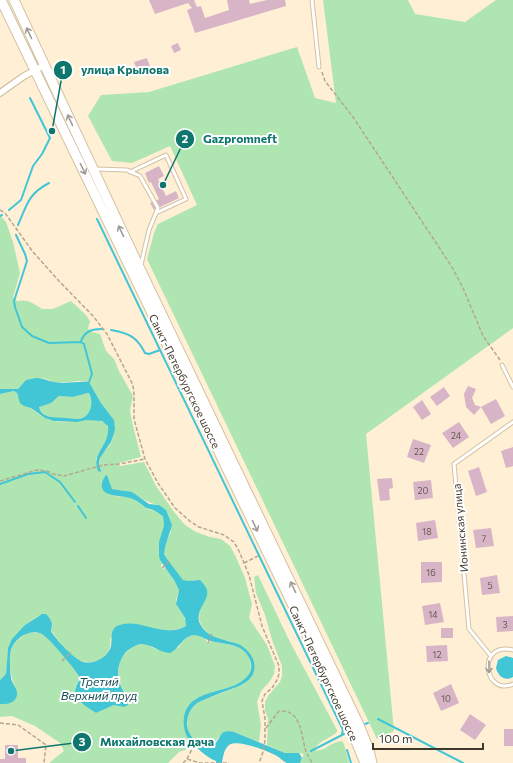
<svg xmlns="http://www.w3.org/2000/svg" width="513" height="763" viewBox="0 0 513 763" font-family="Commissioner,sans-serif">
<rect width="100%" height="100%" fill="#feefd5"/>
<path fill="#afe5b0" d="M323,0H408L415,14L465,22L496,0H513V328L366,434L394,731L377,739L147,259L154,233L158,224L197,205L170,146L132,163L112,161L88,116L101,95L149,92L297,47L315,98L336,103Z
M0,215L6,222L13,242L20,273L13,297L17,301C28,299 33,303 42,309H53L71,301L86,315L90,321L88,329L92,332L100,334L106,351L114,359L119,371L133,396L130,410L132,422L141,457L119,463V465L120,466L144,462L156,486L174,512L185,525L196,532L210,537L221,539L230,546L236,557L245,578L252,604L249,618L267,645L275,666L274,674L270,681L261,691L257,702L261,725L259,742L234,732L219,737L213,744C206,747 202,745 196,741C182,730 185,714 197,703L244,684L252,676V657C245,652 237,644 229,641C227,640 223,640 220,639C202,632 192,619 205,601L195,580C191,581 186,583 183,580C179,577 165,558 164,553C163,546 168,538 171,532L159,505C146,503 137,494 125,491C120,490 116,490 111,489L108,478L105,476L102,485L115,496L133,498L147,509L155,511L163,516C163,519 164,523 164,526C163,539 154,550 162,563L161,567L163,569L166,568L174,580L179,590C178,594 176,598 176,602C178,611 187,617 186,626C170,636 140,624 122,624L110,639C111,647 109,653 102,658C99,661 95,661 91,662C72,663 61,643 51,630L52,625L38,616L25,625L8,648L6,674L0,680V394L14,391L17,393L18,397C29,406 40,418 54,421C69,425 87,417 101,421C103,421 106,424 108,426C110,440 101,448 96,460L101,469C96,455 105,454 111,443C114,437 113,426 114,420L101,403L89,382L79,381L70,382H53L44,378L26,380L18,389H0Z
M87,392L89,393C94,402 91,417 79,419C75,419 71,418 66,418C56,418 43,419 39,407C46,403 53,403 59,396L73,397Z
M258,575L289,640L337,730V732C329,739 318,741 314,750C324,753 331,741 342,741L344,744L349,763H300L304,754L299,753H285L267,745L268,719L265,710V702L268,696L280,682L282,676V666L272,640L265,615L256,593L254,577Z
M29,632C33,633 38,632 42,634C50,638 75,669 80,678L75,688C80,700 84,706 96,713L114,705L126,694C117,680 114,662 129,650C133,647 137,644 143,644C149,644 154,650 160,650C165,651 173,648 178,648C183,641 189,633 198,635C201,636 204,639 207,640L206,642L209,643L211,641C218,643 227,643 235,646C251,650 257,671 243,681C230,690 209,693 194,700C186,717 177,728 193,743L191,748L179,752L168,763H49L64,751L60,743L35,726L12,716L0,717V704H4L15,686C11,678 8,660 11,651C14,642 22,636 29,632Z"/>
<path fill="#42c5d5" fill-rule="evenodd" d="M36,378C45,378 47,381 54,382C66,384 78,381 89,382L101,403L114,420L115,430L111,442L100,458L99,463L101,472L98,471C91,452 110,447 108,426L102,421L86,420L77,422L54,421L45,418L31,408L24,406L20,403L17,393L14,391L0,394V389H18L26,380ZM87,393H89C94,402 91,417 79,419C75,419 70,418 66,418C56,417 42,419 39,407L51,403L59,396L73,397Z
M107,475L112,489L132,492L149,504L159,505L166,510L172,525L165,547L164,554L167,559L183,580L188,581L200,580C203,583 206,587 207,590C210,602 191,612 202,627C209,638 227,640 238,644C245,647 252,654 254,662C258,682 237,687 223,692C214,696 205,699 197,703C191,708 188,714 187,721C185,733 200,751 212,745C223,740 217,728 234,732L285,753H299L302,758L300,763C296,763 291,763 287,763C284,762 280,758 277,756C268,751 238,739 229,745C224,749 223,757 222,763H216V761C205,757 195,746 188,738C184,732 183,725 184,717C190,685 233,697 249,674C256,663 246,649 235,646C227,643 218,643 211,641C205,639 199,635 194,635C183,636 179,649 170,653C160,653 152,644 141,644C135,645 129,649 125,653C117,664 116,676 122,688C125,694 129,697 128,705L124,707L114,705L96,713C88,708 71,698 76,687C77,684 79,681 80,678C76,670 50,639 42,634C30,628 15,638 11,650C9,657 10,670 11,678C12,684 20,691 16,698C13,704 6,704 0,704V680L6,674L8,648L12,639L25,625L42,614H46C49,617 51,620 52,624C52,626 51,629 51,631C53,635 65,649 69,652C72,655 77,659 81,661C92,666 108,658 111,646C113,637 108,627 123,624C143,620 166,638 186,626L185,618L176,604L179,590L174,580L160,560L159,556V542L164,526L163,516C160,515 158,512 155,511C152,509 149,509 146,508C142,505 138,501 133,499C121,494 92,499 105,476Z
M506,656L513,658V677C505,682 498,676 496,668L498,660Z"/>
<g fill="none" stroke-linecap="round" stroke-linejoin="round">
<path stroke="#42c5d5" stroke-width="2" d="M9,210L21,200L33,166L42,154L50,138L30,98
M0,216L2,215
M97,219L343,730L342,734
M18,225C27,205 28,194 49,183
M16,235L25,254L27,261L14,301L15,307L22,327L32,336L49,343L81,342L84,344L92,374L89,382
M111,330C129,333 137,337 145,353L149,354L160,350
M81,341C85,331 92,329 102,329
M0,484L28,474L45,472L60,482L75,502
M78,506L86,518
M378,719L463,763
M365,724L368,723
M347,750L351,763
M311,751L344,734"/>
</g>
<path fill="#d8b5c6" d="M149,0H194L197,7L201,6L205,18L229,10L227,0H249L250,4L267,0H285L286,6L195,33L187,10L192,8L188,3L155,14Z
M178,43L181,50L174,53L171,46Z
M147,58L152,72L139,76L134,62Z
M159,166L164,176L158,179L166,196L176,191L179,198L154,210L150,203L159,199L151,182L149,183L145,173Z
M468,386L476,389L472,398L475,405L481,407L474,415L466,407L464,394Z
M444,387L450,396L437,406L430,397Z
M496,399L505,416L491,424L481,407Z
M422,400L431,414L422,420L413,407Z
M459,422L469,437L453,448L442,433Z
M413,439L431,445L424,463L407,457Z
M513,447V466L506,468L501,451Z
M479,467L487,492L476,496L468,471Z
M392,478L393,488L389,489L390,500L380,501L377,479Z
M431,480L433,498L415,500L413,482Z
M435,520L438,538L418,541L416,523Z
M491,528L494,546L476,548L473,530Z
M421,562H442V582L421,583Z
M497,575L500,593L482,595L480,578Z
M440,603L444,622L425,625L422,606Z
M513,616V631L497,632L496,617Z
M441,628H453V638H441Z
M447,645L448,661L427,662L426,646Z
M451,684L459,703L441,711L433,693Z
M470,714L486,725L475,740L460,730Z
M504,729H513V746H504Z
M5,745H18V758H26V763H0V759H5Z"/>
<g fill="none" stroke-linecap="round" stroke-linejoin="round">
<g stroke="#d4c1a2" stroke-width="5">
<path id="service" d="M312,0L319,67
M96,169L127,170L140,176L158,208L149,230L141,265
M130,172L166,155L186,199L156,213
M502,365L513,387
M513,650C476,641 484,697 513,684
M491,656L469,629L454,464L513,422"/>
</g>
<g stroke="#d4c1a2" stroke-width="8">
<path id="minor" d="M0,93L24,76L45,65"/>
</g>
<g stroke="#d4c1a2" stroke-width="11">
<path id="primary" d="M1,0L340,703L365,763
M14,0L140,269L359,725L369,750L372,763"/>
</g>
<path stroke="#b3a792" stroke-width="1.5" stroke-dasharray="4 2" stroke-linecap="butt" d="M322,72L325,81L353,117L452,267L463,288L483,336L500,360
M0,210L5,213L33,252L59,281L93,316L107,334L133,385L134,395V419L145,459L158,483L175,508L191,522L199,527L224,535L234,542L239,551L249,575L262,626L279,666V674L277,680L272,688L265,694L262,701L265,718V740L263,752L259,763
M0,481L37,470L47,471L53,474L64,476L103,465L119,464L145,459
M244,563L260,555
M162,568L170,561
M208,643L212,633
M62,661L71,652
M0,723L18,725L46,745L44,763
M266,728L279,711C302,709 301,736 306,752C308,756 310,759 312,763
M187,759L192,749L199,740
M183,763L187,759L200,763H229"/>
<use href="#service" stroke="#fff" stroke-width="3"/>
<use href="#minor" stroke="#fff" stroke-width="5.5"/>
<use href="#primary" stroke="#fff" stroke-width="9"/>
</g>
<defs><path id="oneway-shaft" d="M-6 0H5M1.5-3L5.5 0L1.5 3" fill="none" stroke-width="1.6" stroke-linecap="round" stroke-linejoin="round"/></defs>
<g stroke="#a09c95">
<use href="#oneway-shaft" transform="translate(29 33) rotate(-115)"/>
<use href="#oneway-shaft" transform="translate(70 120) rotate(-115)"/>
<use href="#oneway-shaft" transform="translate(83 169) rotate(64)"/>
<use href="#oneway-shaft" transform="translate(121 231) rotate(-115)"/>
<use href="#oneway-shaft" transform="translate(255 526) rotate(65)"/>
<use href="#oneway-shaft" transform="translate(293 587) rotate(-116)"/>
<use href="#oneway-shaft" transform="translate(489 667) rotate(90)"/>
</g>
<g text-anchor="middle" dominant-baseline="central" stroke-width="4" stroke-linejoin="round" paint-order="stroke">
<g font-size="9" fill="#665752">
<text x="456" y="435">24</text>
<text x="419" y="451">22</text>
<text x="423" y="490">20</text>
<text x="427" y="531">18</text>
<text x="484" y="538">7</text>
<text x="431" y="572">16</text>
<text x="490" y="585">5</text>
<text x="433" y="614">14</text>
<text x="505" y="624">3</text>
<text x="437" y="654">12</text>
<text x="446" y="698">10</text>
</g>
<g font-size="11" fill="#40382b" stroke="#fff">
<text transform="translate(185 381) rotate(64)">Санкт-Петербургское шоссе</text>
<text transform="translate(460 528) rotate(-95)">Ионинская улица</text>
<text transform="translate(324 673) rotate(65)">Санкт-Петербургское шоссе</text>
</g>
<g font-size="12" font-style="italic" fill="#174e55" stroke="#fff">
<text x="99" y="681">Третий<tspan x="99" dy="14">Верхний пруд</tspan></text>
</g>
</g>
<path fill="none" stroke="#0f766e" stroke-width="1.5" d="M52 131L63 70M163 185L185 139M11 751L82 742"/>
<g fill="#0f766e" stroke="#fff" stroke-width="1.5">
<circle cx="52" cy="131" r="4"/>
<circle cx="163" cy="185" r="4"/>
<circle cx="11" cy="751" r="4"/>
<circle cx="63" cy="70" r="10"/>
<circle cx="185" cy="139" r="10"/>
<circle cx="82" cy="742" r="10"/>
</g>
<g font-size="12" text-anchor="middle" font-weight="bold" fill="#fff">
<text x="63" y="74">1</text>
<text x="185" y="143">2</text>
<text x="82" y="746">3</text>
</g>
<g font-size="12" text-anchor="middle" font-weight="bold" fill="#0f766e" stroke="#fff" stroke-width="4" stroke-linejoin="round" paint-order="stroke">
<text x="125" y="74">улица Крылова</text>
<text x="240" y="143">Gazpromneft</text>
<text x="157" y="746">Михайловская дача</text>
</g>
<path d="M373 743v6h110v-6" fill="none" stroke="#40382b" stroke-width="2"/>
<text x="379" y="743" font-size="12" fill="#40382b" stroke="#ffffff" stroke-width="3" paint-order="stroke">100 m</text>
</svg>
